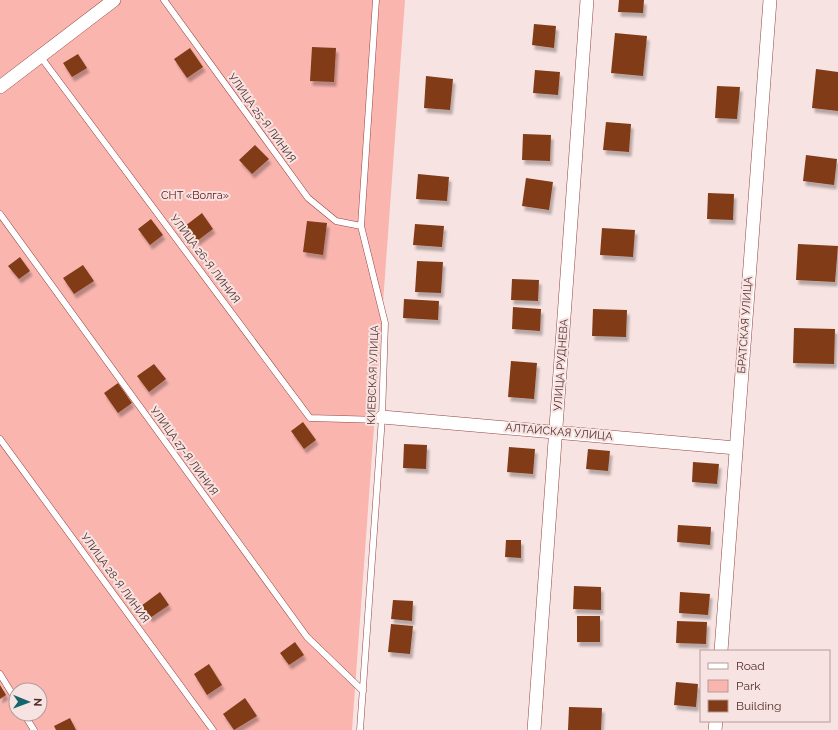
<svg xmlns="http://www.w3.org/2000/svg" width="838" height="730" viewBox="0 0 838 730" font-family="Raleway,sans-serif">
<defs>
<filter id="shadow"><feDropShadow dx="2.5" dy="4.5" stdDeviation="1" flood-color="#0004"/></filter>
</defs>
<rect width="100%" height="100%" fill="#f7e3e1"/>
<path fill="#fab5af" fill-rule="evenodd" d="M0,0H405L352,730H0ZM16,690H40V714H16Z"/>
<path fill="#813b19" filter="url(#shadow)" d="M619,0H644L643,13L618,12Z
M534,24L556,26L554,48L532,45Z
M615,33L647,36L643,76L611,73Z
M312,47L336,48L334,82L310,81Z
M190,48L203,67L187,78L174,59Z
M78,54L87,68L72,77L63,63Z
M816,69L838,72V111L812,108Z
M535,70L560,72L558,95L533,93Z
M426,76L453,79L450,110L424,108Z
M717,86L740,87L737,119L715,118Z
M606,122L631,124L629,152L603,150Z
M523,134L551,135L550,161L522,160Z
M255,145L269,159L252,174L239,160Z
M806,155L837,159L834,185L803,181Z
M418,174L449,177L447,201L416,199Z
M526,178L553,182L549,210L522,206Z
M708,193L734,194L733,220L707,219Z
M202,213L213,229L197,241L185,226Z
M151,219L163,235L150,245L138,229Z
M307,221L327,223L323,255L303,252Z
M415,224L444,226L442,247L413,245Z
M602,228L635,230L633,257L600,255Z
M798,244L838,246L835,282L796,280Z
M20,257L30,271L19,279L8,266Z
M417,261L443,262L441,293L415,292Z
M83,265L94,281L74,294L63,278Z
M512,279L539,280L538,301L511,300Z
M404,299L439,301L438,320L403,318Z
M513,307L541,309L540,331L512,329Z
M593,309L627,310L626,337L592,336Z
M794,328L835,329L834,364L793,363Z
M511,361L537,363L534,399L508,397Z
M154,364L166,379L149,392L137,376Z
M118,383L132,403L118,413L104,393Z
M303,422L316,440L304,449L291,431Z
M404,444L427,445L426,469L403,468Z
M509,447L535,449L533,474L507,472Z
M588,449L610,451L608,471L586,469Z
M693,462L719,464L717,484L692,482Z
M678,525L711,527L710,545L677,542Z
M506,540H521V558L505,557Z
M574,586L601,587V610L573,609Z
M160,592L169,605L150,618L141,606Z
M680,592L710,594L708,615L679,613Z
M393,600L413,601L412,621L391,619Z
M577,616H600V642H577Z
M677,621L707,622L706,644L676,643Z
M391,624L413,626L410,654L388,652Z
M295,642L304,655L289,665L280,653Z
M209,664L222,685L207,695L194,674Z
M676,682L698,684L696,707L674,705Z
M0,685L6,695L0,699Z
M245,698L257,716L234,730L223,714Z
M569,707L602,708L601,730H568Z
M70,718L76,730H56L54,726Z"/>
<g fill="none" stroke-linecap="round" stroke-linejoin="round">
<g stroke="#934441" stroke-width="7">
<path id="service" d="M164,0L308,198L336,221L361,226
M40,56L310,418L381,420
M0,214L307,637L363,691
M0,439L213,730
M0,674L16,700
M24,714L34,730
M360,730L382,417L385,323L361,226L376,0"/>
</g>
<g stroke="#934441" stroke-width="14">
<path id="minor" d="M0,87L114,0
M382,417L736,448
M721,651L770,0
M534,730L587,0
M715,730L716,721"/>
</g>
<use href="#service" stroke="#fff" stroke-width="6"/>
<use href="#minor" stroke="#fff" stroke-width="13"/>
</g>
<g text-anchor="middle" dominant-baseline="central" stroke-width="4" stroke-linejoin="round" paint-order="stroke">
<g font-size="11" fill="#522e2b" stroke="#f7e3e1">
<text transform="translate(262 118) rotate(54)">УЛИЦА 25-Я ЛИНИЯ</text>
<text transform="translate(205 259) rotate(53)">УЛИЦА 26-Я ЛИНИЯ</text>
<text transform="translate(745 325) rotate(-86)">БРАТСКАЯ УЛИЦА</text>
<text transform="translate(561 365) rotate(-86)">УЛИЦА РУДНЕВА</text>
<text transform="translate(373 375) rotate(-88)">КИЕВСКАЯ УЛИЦА</text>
<text transform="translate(559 432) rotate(5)">АЛТАЙСКАЯ УЛИЦА</text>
<text transform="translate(184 451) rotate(54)">УЛИЦА 27-Я ЛИНИЯ</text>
<text transform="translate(115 578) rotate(54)">УЛИЦА 28-Я ЛИНИЯ</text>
</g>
<g font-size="11" fill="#631014" stroke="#f7e3e1">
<text x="195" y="195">СНТ «Волга»</text>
</g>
</g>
<rect x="700" y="650" width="130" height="72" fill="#f7e3e1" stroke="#b59b98"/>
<rect x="708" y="663" width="20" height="6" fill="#ffffff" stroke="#b59b98"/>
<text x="736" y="670" font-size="12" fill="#522e2b">Road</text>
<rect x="708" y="680" width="20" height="12" fill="#fab5af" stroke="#b59b98"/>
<text x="736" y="690" font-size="12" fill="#522e2b">Park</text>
<rect x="708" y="700" width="20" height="12" fill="#813b19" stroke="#b59b98"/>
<text x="736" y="710" font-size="12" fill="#522e2b">Building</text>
<g transform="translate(28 702) rotate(91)"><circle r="19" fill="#f7e3e1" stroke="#b59b98"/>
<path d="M0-3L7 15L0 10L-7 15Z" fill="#17656c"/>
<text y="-6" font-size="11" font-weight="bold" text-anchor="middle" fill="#522e2b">N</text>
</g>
</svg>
